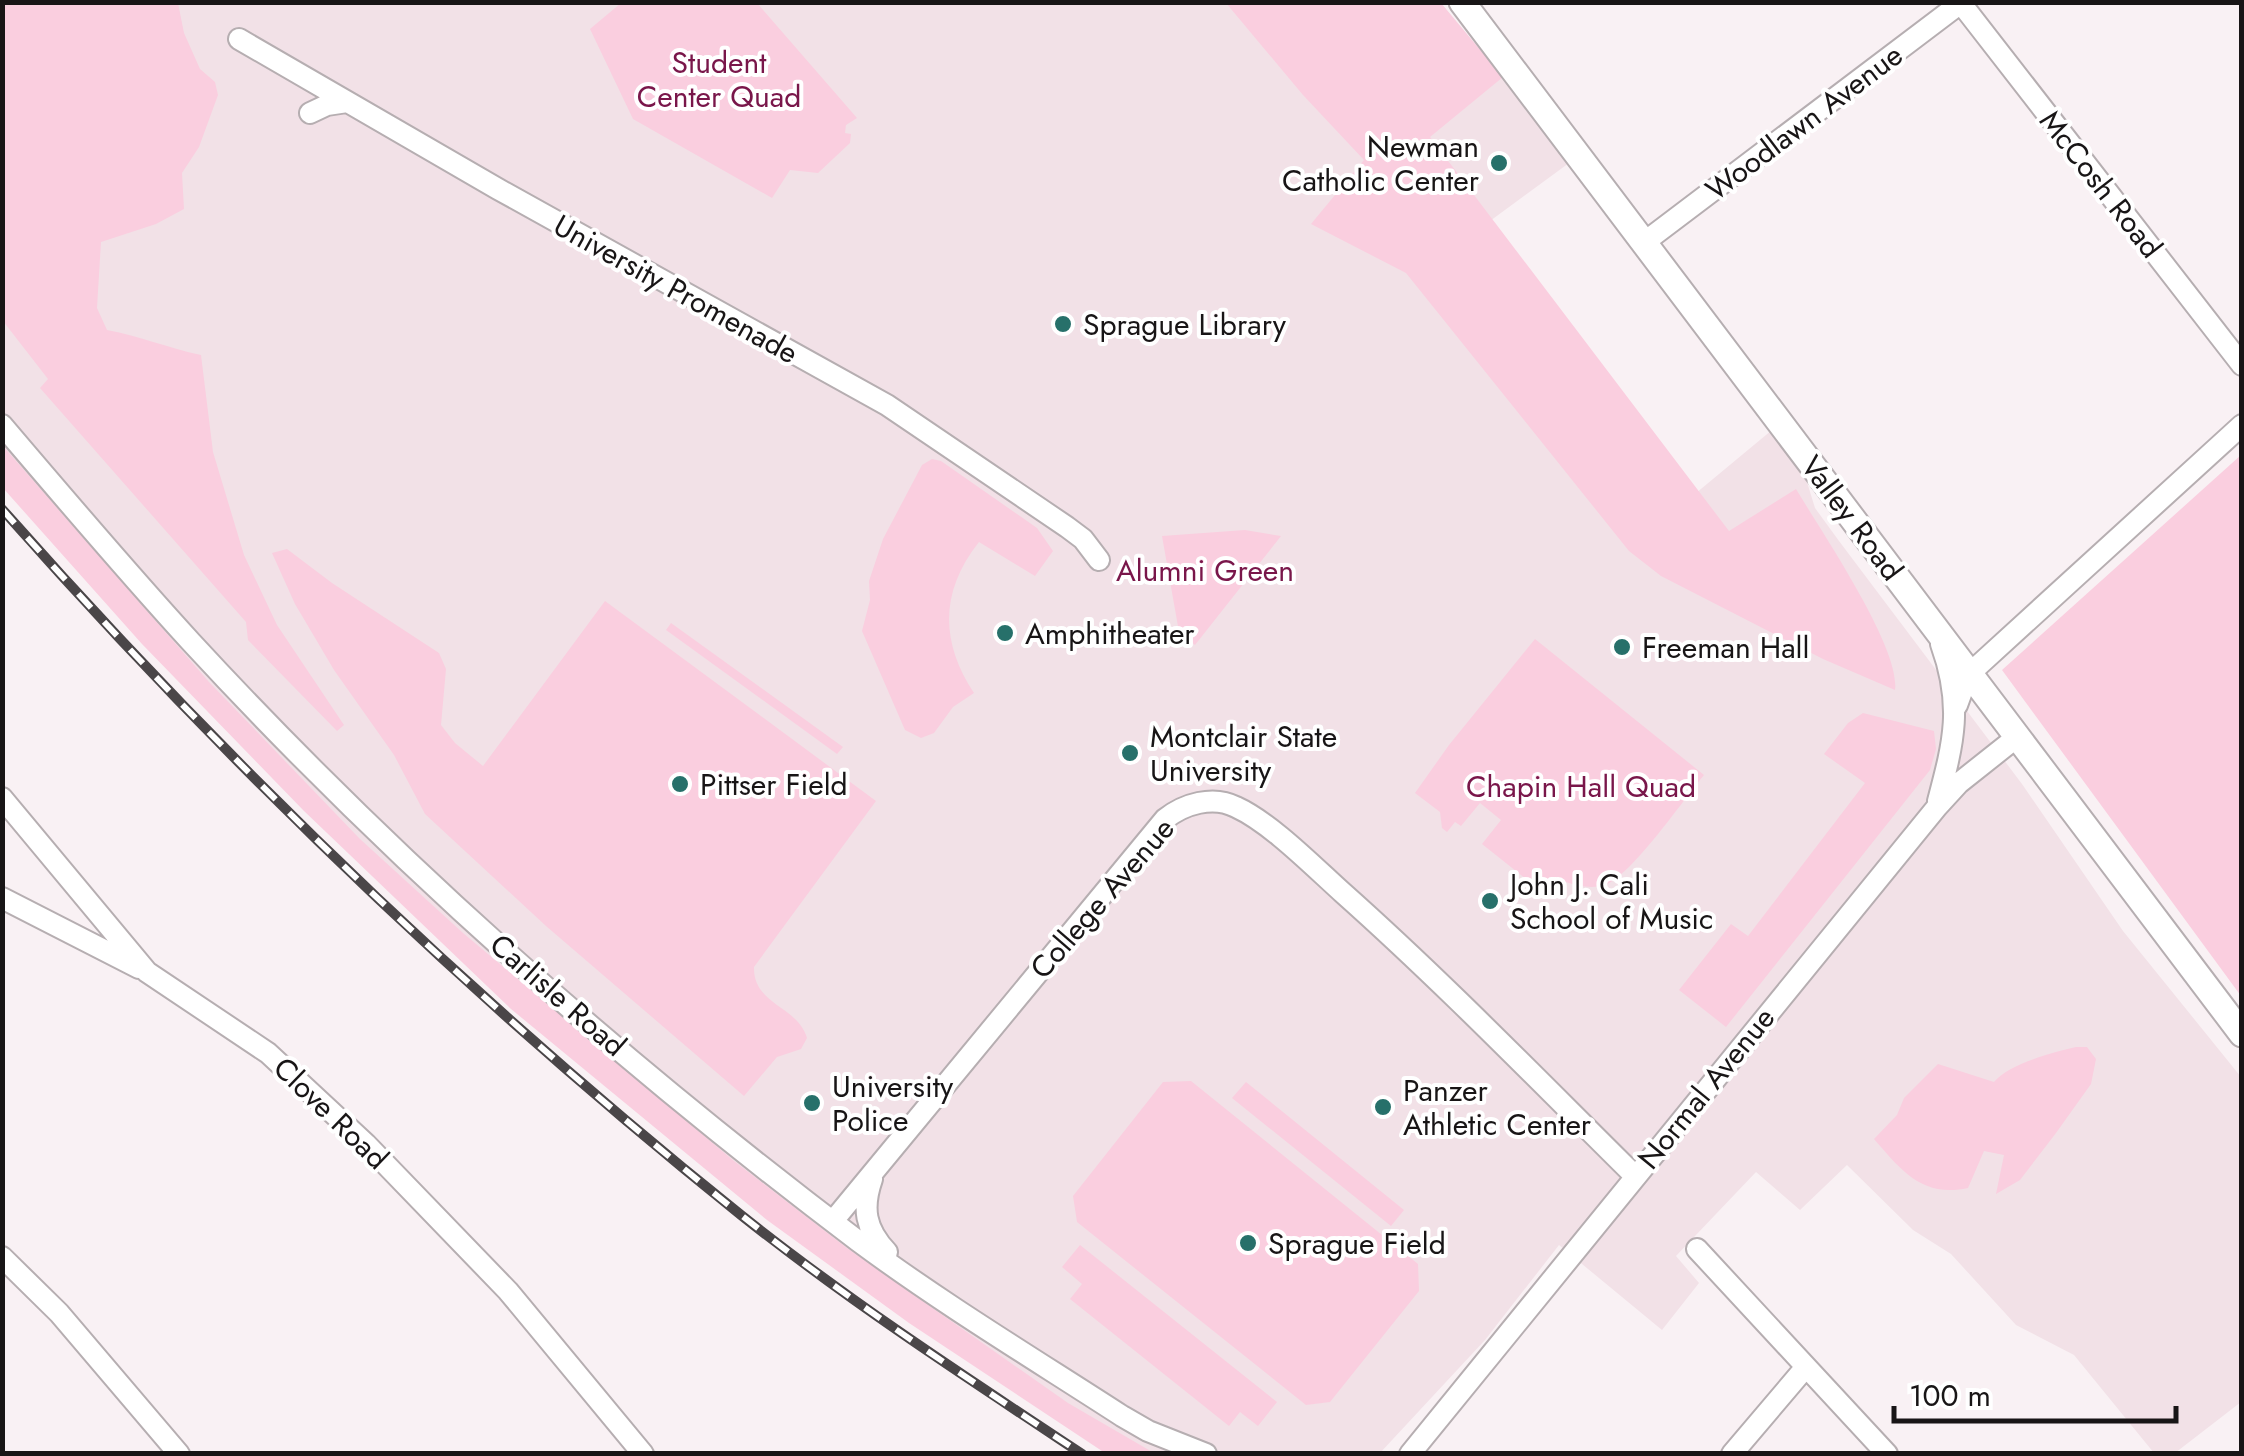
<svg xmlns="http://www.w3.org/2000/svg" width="2244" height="1456" viewBox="0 0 2244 1456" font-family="Jost,sans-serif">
<rect width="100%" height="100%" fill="#f9f1f4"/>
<path fill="#f2e1e7" d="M2,3H1441L1569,163L1452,249L1660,523L1772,430L1802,466L1815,508L1839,541L2022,784L2123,931L2241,1077V1402L2175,1453H2154L2074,1355L2016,1325L1951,1254L1913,1230L1847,1165L1800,1210L1756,1172L1676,1256L1699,1283L1662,1330L1559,1245L1485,1340L1380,1453H1125L786,1220L431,916L3,467Z"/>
<path fill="#facedf" d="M8,3H178L184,33L200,69L215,82L218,95L199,147L182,173L184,209L156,224L101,242L97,308L107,330C140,336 168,348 201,355L213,452L244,555L277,625L344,725L337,731L248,640L246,622L40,388L48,379L3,321L2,8Z
M621,3H757L857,118L846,125L845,133L851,134L850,143L818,173L790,170L772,198L633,119L590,29Z
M1226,3H1441L1503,77L1430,137L1729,531L1796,489C1821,531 1901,648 1895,690L1823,659L1661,576L1629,551L1406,273L1311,224L1364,160L1303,95Z
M3,446L209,682L360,839L463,933L734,1161L847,1248L1068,1403L1154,1453H1105L909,1323L767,1220L511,1009L304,811L142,644L3,488Z
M2241,455V996L2002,670Z
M932,459L941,461L1037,528L1053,551L1035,576L979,542C940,591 940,642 974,693L953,707L934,733L921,738L905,730L862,631L870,600L869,581L883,539L922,465Z
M1245,530L1281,536L1195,645L1179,632L1162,536Z
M287,549L332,583L439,653L446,669L441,725L455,743L483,766L605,601L876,801L754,967C753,1005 798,1006 807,1038L801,1049L777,1057L744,1096L546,926L425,814L394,755L334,670L295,604L272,553Z
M671,623L843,747L837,754L666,630Z
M1535,639L1704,775C1684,799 1631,876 1605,885C1592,889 1578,886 1566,882L1551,899L1482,844L1501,820L1480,803L1461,826L1455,822L1447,832L1442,828L1440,812L1415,793L1449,745Z
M1863,713L1934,731L1936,749L1930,770L1726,1027L1679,990L1731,924L1748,936L1865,783L1824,754L1848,723Z
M2076,1047H2087L2096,1059L2091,1084L2056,1133L2020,1180L1996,1194L2004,1155L1984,1151L1968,1188C1922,1198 1901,1170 1874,1139L1897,1115L1904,1098L1938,1064L1994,1082C2008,1064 2054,1052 2076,1047Z
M1191,1081L1418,1264L1419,1291L1330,1402L1306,1405L1077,1222L1073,1196L1163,1082Z
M1246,1082L1404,1210L1391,1226L1232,1098Z
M1080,1245L1277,1402L1258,1426L1240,1412L1229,1426L1070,1299L1082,1284L1062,1267Z"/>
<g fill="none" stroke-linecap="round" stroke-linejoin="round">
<g stroke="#b6aeb1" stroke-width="24">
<path id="minor" d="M1960,2L2242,365
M239,39L498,189L887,405L1067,527L1083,539L1099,560
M310,113L327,105L347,102
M1646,241L1962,2
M2,425C64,498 126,571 191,642C393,861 620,1061 858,1241C943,1304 1034,1359 1122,1416L1148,1431L1206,1454
M1957,705L1968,675L2242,425
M2,798L147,972L268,1053L366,1144L508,1291L643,1454
M1938,801C1954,741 1963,705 1941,644
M2,898L139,968
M872,1179C862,1208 865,1229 887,1252
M833,1221L1165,819C1184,804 1213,795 1236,807C1271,823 1314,867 1343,893C1444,983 1539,1081 1635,1176
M1697,1249L1887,1454
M2,1257L59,1313L179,1454
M1410,1454L1937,807L1959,783L2017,737
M1732,1454L1805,1368"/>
</g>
<g stroke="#b6aeb1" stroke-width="29">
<path id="major" d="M1462,2L2242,1034"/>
</g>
<use href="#minor" stroke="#fff" stroke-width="20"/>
<use href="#major" stroke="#fff" stroke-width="25"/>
<g stroke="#4a4648" stroke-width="10">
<path id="rail" d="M2,509C228,765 474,1001 741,1215C849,1301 967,1378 1082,1454"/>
</g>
<use href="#rail" stroke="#fff" stroke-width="6" stroke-dasharray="19" stroke-linecap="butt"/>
</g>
<g fill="#27706a" stroke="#fff" stroke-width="4">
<circle cx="1499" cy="163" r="10"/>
<circle cx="1063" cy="324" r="10"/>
<circle cx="1005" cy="633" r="10"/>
<circle cx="1622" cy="647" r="10"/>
<circle cx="1130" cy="753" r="10"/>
<circle cx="680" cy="784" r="10"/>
<circle cx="1490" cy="901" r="10"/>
<circle cx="812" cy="1103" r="10"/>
<circle cx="1383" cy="1107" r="10"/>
<circle cx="1248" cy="1243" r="10"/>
</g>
<g text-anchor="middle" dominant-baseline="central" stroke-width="8" stroke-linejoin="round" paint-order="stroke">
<g font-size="30" fill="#79164a" stroke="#fff">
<text x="719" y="62">Student<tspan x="719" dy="34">Center Quad</tspan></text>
<text x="1205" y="570">Alumni Green</text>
<text x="1581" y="786">Chapin Hall Quad</text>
</g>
<g font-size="30" fill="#181516" stroke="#fff">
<text transform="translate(1804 122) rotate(-37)">Woodlawn Avenue</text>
<text transform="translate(2101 184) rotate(52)">McCosh Road</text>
<text transform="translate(676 289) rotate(29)">University Promenade</text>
<text transform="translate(1852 518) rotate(53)">Valley Road</text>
<text transform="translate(1102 898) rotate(-49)">College Avenue</text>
<text transform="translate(558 995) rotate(41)">Carlisle Road</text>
<text transform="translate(1706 1088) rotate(-51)">Normal Avenue</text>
<text transform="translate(331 1113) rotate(44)">Clove Road</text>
</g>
<g font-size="30" fill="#181516" stroke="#fff" text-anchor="start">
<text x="1479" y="146" text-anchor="end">Newman<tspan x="1479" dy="34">Catholic Center</tspan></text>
<text x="1083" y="324">Sprague Library</text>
<text x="1025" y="633">Amphitheater</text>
<text x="1642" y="647">Freeman Hall</text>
<text x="1150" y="736">Montclair State<tspan x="1150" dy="34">University</tspan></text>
<text x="700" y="784">Pittser Field</text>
<text x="1510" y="884">John J. Cali<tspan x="1510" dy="34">School of Music</tspan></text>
<text x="832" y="1086">University<tspan x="832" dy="34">Police</tspan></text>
<text x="1403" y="1090">Panzer<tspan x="1403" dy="34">Athletic Center</tspan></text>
<text x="1268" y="1243">Sprague Field</text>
</g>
</g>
<rect width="2244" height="1456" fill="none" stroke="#181516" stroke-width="10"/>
<path d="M1894 1406v15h282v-15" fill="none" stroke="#181516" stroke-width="5"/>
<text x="1909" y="1406" font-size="30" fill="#181516" stroke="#ffffff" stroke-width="8" paint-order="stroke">100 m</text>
</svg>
